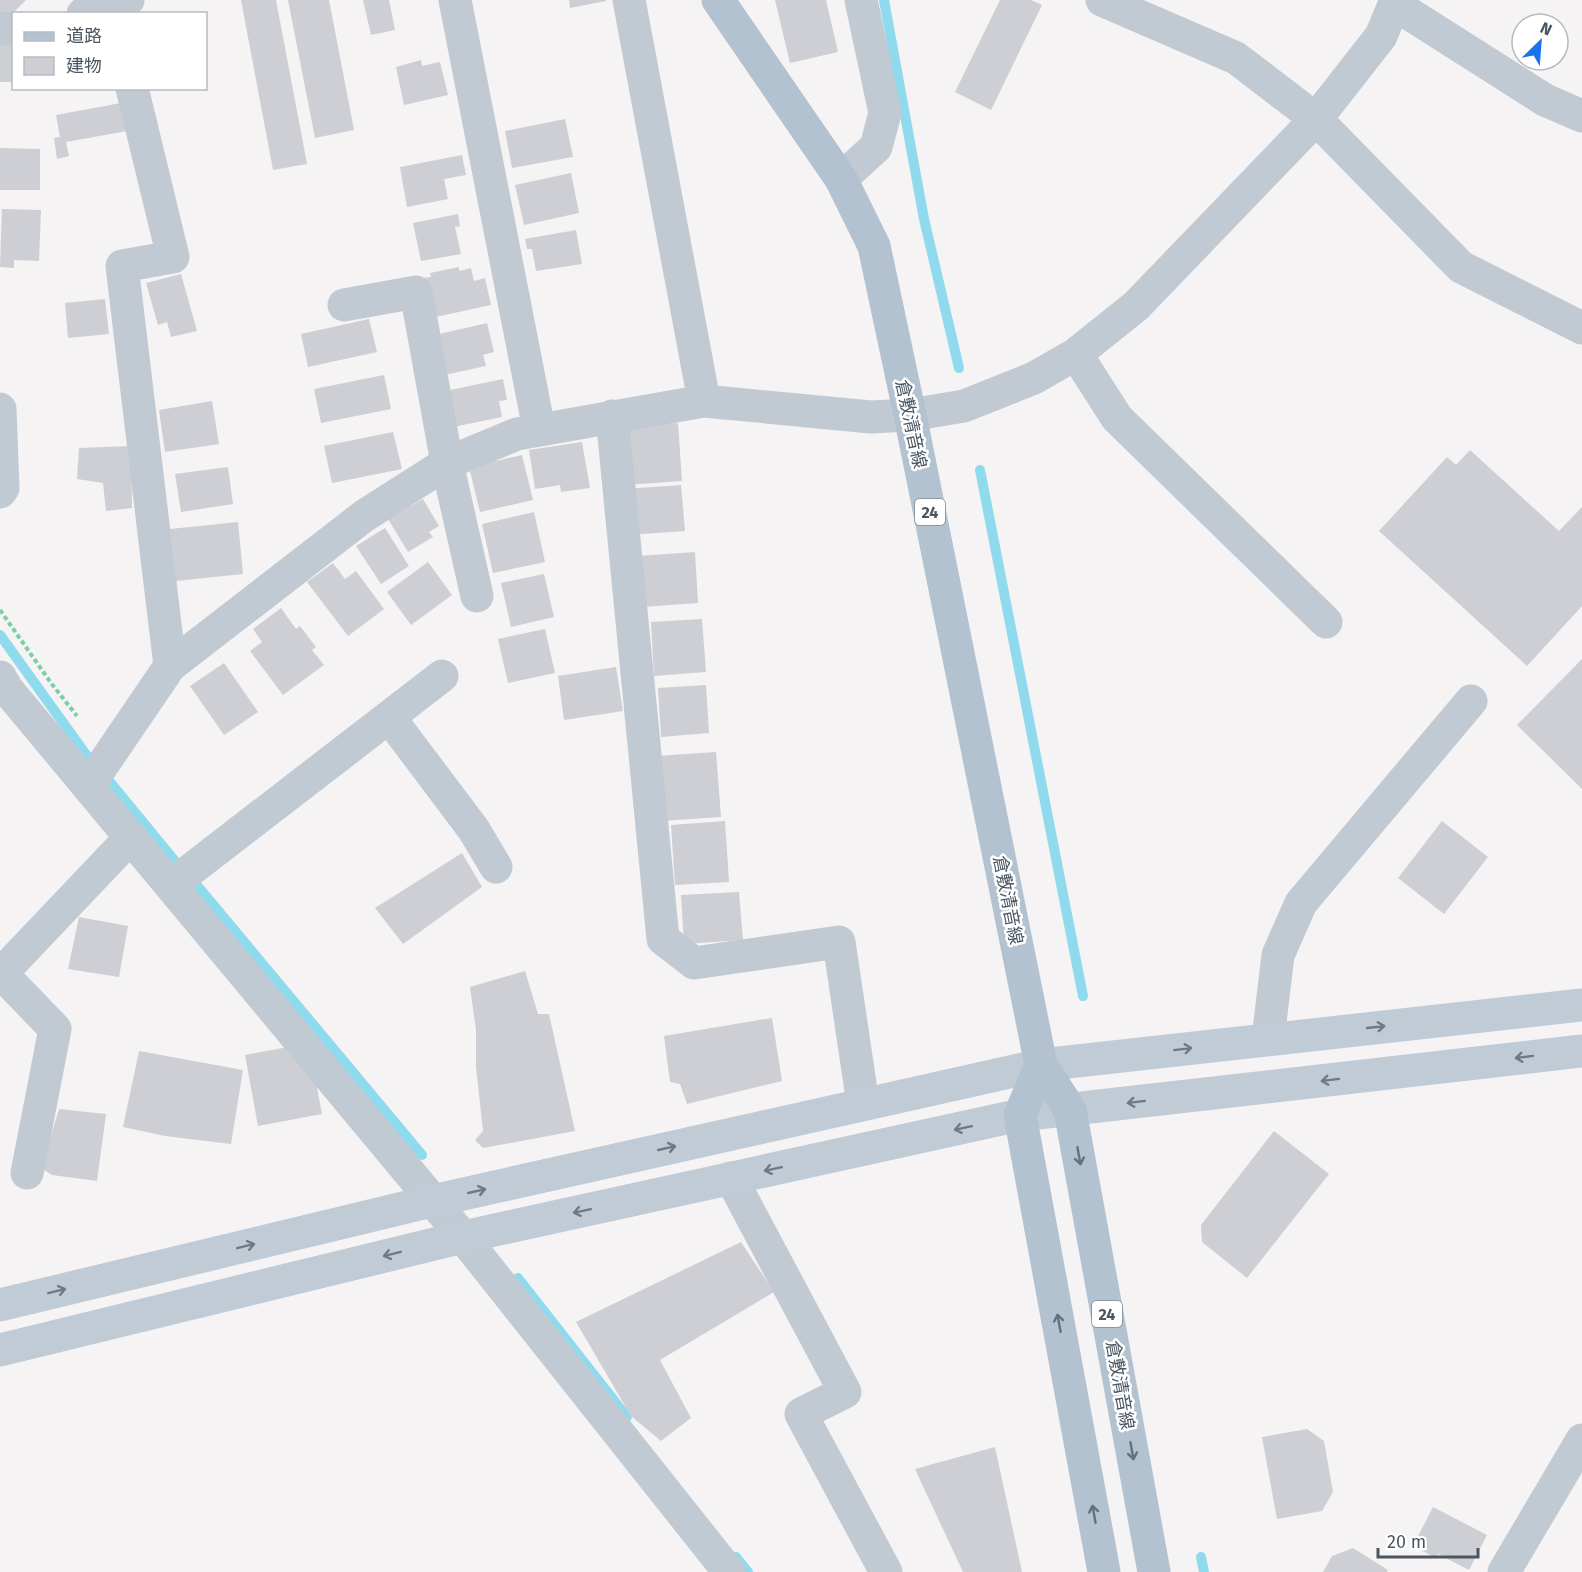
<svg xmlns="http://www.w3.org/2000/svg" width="1582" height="1572" viewBox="0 0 1582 1572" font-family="'Fira Sans','Noto Sans JP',sans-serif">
<rect width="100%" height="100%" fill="#f5f3f3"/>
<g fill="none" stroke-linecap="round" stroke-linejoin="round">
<path stroke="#90daee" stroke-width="10" d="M884,0L924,219L959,368
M980,470L1083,996
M0,635L87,756
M105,776L174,860
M195,883L422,1155
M518,1278L627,1417
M736,1557L748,1572
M1201,1557L1204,1572"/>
</g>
<path fill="#cdcfd5" d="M0,0H26L7,19L0,13Z
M241,0H276L307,164L273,170Z
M288,0H329L354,130L315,138Z
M363,0H389L395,30L371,35Z
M569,0H606V1L570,8Z
M775,0H826L838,52L790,63Z
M1000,0H1031L1042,5L991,110L955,92Z
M0,40H14V82H0Z
M421,60L422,66L440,62L448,95L404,105L396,67Z
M121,103L127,131L66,142L69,156L57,159L54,138L60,137L56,115Z
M565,119L573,157L512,168L505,131Z
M0,148L40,149V190H0Z
M462,155L466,175L444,179L448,199L407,207L400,167Z
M571,173L579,213L524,225L515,185Z
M2,209L41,210L39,261L14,260V268L0,267Z
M458,214L460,226L455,227L461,254L421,261L413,223Z
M576,230L582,264L536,271L532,249H527L525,239Z
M459,267V271L471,268L474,281L485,278L491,305L431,318L423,278L431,277L430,273Z
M181,274L197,331L171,337L167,322L158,325L146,283Z
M105,299L109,334L68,338L65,303Z
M369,319L377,352L308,367L301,334Z
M487,323L494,352L483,355L486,366L444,375L435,335Z
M384,375L391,409L321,423L314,389Z
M503,379L507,400L499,401L502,417L453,427L445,391Z
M212,401L219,444L165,452L159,410Z
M678,423L682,481L626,485L622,427Z
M393,432L402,469L332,483L324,446Z
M582,442L590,488L561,492L560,485L535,489L529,450Z
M131,446L132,508L106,511L103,483L77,479L79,448Z
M1470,450L1559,531L1582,507V606L1527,666L1379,531L1447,457L1456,465Z
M522,455L533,500L480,512L469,467Z
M228,467L233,504L181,512L175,474Z
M681,485L685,531L627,535L624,489Z
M423,499L439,526L429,532L433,537L408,552L388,519Z
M534,512L545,562L493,573L482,524Z
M238,522L243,574L176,581L170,529Z
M385,528L409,566L381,584L356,546Z
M695,552L698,603L642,607L638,556Z
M428,562L452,595L411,625L387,592Z
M333,563L345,579L356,571L384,609L348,636L307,582Z
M544,574L554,617L511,627L501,583Z
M281,608L296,629L300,626L316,647L312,650L324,665L283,695L250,651L262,642L253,629Z
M702,619L706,672L654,676L651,622Z
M545,629L555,673L508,683L498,639Z
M1582,659V789L1517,725Z
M224,663L258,712L224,735L190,686Z
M616,667L623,711L564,720L558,676Z
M706,685L709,733L661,737L658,688Z
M716,752L721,817L661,821L656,756Z
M725,821L729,882L675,885L671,825Z
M1442,821L1488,857L1444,914L1398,878Z
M462,853L482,887L403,944L375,908Z
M739,892L743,940L684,944L681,895Z
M79,917L128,926L119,977L68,969Z
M525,971L538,1014H549L575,1131L483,1148L475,1140L483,1131L476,1067V1030L470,987Z
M772,1018L782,1081L687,1104L680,1084L670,1082L664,1036Z
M294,1046L314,1072L322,1114L258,1126L245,1055Z
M139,1051L243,1070L231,1144L165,1136L123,1127Z
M59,1109L106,1114L97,1181L52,1175L41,1168Z
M1274,1131L1329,1174L1247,1278L1202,1242L1201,1225Z
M741,1242L774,1292L660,1360L691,1418L661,1441L631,1416L576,1322Z
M1307,1429L1324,1441L1333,1492L1322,1511L1277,1519L1262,1437Z
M995,1447L1022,1572H963L915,1469Z
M1433,1507L1487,1535L1469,1570L1438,1554L1436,1558L1413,1546Z
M1353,1548L1388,1570L1387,1572H1323L1332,1556Z"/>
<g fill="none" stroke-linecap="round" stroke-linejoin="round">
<path stroke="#7ad0a6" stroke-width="4" stroke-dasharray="4.5 3" stroke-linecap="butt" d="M0,610L51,683L77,716"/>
<path stroke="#c1cad2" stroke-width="33" d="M455,0L539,429
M629,0L704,401
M1102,0L1236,58L1316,119L1461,267L1582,328
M1394,4L1545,100L1582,116
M83,14L128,0
M0,28L14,29
M132,88L173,257L122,266L170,666
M841,179L876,147L885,113L861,0
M344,305L416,292L447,463L477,596
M1076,354L1117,418L1326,622
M0,409L3,488L0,492
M612,416L663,939L694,963L839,942L863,1104
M0,677L7,689L463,1237L729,1572
M389,717L474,830L496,867
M89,785L170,666L364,516L447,463L517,434L704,401L871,417L910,415L964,406L1034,378L1076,354L1136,306L1316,119L1381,36L1396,0
M171,885L442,676
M1,973L55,1029L27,1173
M0,975L131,837
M1268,1039L1278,955L1301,903L1471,701
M731,1178L845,1392L801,1414L886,1572
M1504,1572L1582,1440"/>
<path stroke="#c1cbd6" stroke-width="33" d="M0,1305L432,1201L1041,1065L1582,1005
M0,1350L463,1237L1020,1115L1582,1051"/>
<path stroke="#b3c2d1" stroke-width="33" d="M718,0L841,179L874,246L910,415L1041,1065L1070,1110L1154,1572
M1041,1065L1020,1115L1104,1572"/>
</g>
<defs><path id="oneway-shaft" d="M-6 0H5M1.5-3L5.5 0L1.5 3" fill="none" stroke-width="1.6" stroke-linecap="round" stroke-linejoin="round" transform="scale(1.5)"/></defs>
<g stroke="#6e7984">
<use href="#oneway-shaft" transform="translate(1376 1027) rotate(-6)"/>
<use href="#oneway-shaft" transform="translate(1183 1049) rotate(-7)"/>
<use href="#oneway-shaft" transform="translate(1524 1057) rotate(173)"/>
<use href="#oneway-shaft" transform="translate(1330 1080) rotate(173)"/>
<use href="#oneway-shaft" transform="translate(1136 1102) rotate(173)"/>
<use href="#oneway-shaft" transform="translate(963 1128) rotate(168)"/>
<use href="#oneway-shaft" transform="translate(667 1148) rotate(-13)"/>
<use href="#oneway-shaft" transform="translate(773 1169) rotate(168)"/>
<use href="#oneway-shaft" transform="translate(477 1191) rotate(-13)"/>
<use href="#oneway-shaft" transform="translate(582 1211) rotate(168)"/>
<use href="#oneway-shaft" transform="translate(246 1246) rotate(-14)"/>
<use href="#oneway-shaft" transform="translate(392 1254) rotate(166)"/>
<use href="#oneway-shaft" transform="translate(57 1291) rotate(-14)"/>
</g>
<g stroke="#64717d">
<use href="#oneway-shaft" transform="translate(1079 1156) rotate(80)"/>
<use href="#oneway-shaft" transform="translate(1059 1323) rotate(-100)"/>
<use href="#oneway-shaft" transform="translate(1132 1451) rotate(80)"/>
<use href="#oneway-shaft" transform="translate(1094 1514) rotate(-100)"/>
</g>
<g text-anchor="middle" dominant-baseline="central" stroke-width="5" stroke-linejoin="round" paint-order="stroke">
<g fill="#fff" stroke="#808990" stroke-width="1.5">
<rect x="915" y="499" width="30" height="26" rx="4.5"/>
<rect x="1092" y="1301" width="30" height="26" rx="4.5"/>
</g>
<g font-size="16" font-weight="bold" fill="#4a5661">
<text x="930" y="512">24</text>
<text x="1107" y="1314">24</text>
</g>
<g font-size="18" fill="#4a5661" stroke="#fff">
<text transform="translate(911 424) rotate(78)">倉敷清音線</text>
<text transform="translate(1008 900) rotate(79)">倉敷清音線</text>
<text transform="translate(1120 1385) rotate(80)">倉敷清音線</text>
</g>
</g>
<rect x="12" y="12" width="195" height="78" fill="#ffffff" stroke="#b7bbc0" stroke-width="1.5"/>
<rect x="24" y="32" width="30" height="9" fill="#b3c2d1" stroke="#b7bbc0" stroke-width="1.5"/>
<text x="66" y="42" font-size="18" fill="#4a5661">道路</text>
<rect x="24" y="57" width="30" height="18" fill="#cdcfd5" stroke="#b7bbc0" stroke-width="1.5"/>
<text x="66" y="72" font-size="18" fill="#4a5661">建物</text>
<g transform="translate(1540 42) rotate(25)"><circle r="28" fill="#ffffff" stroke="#b7bbc0" stroke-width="1.5"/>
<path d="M0-4.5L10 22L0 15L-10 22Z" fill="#1a73e8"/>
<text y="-9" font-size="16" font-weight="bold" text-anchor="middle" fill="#4a5661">N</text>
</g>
<path d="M1378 1548v9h100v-9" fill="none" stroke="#4a5661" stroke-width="3"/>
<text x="1387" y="1548" font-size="18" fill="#4a5661" stroke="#ffffff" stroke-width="4.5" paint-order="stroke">20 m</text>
</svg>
